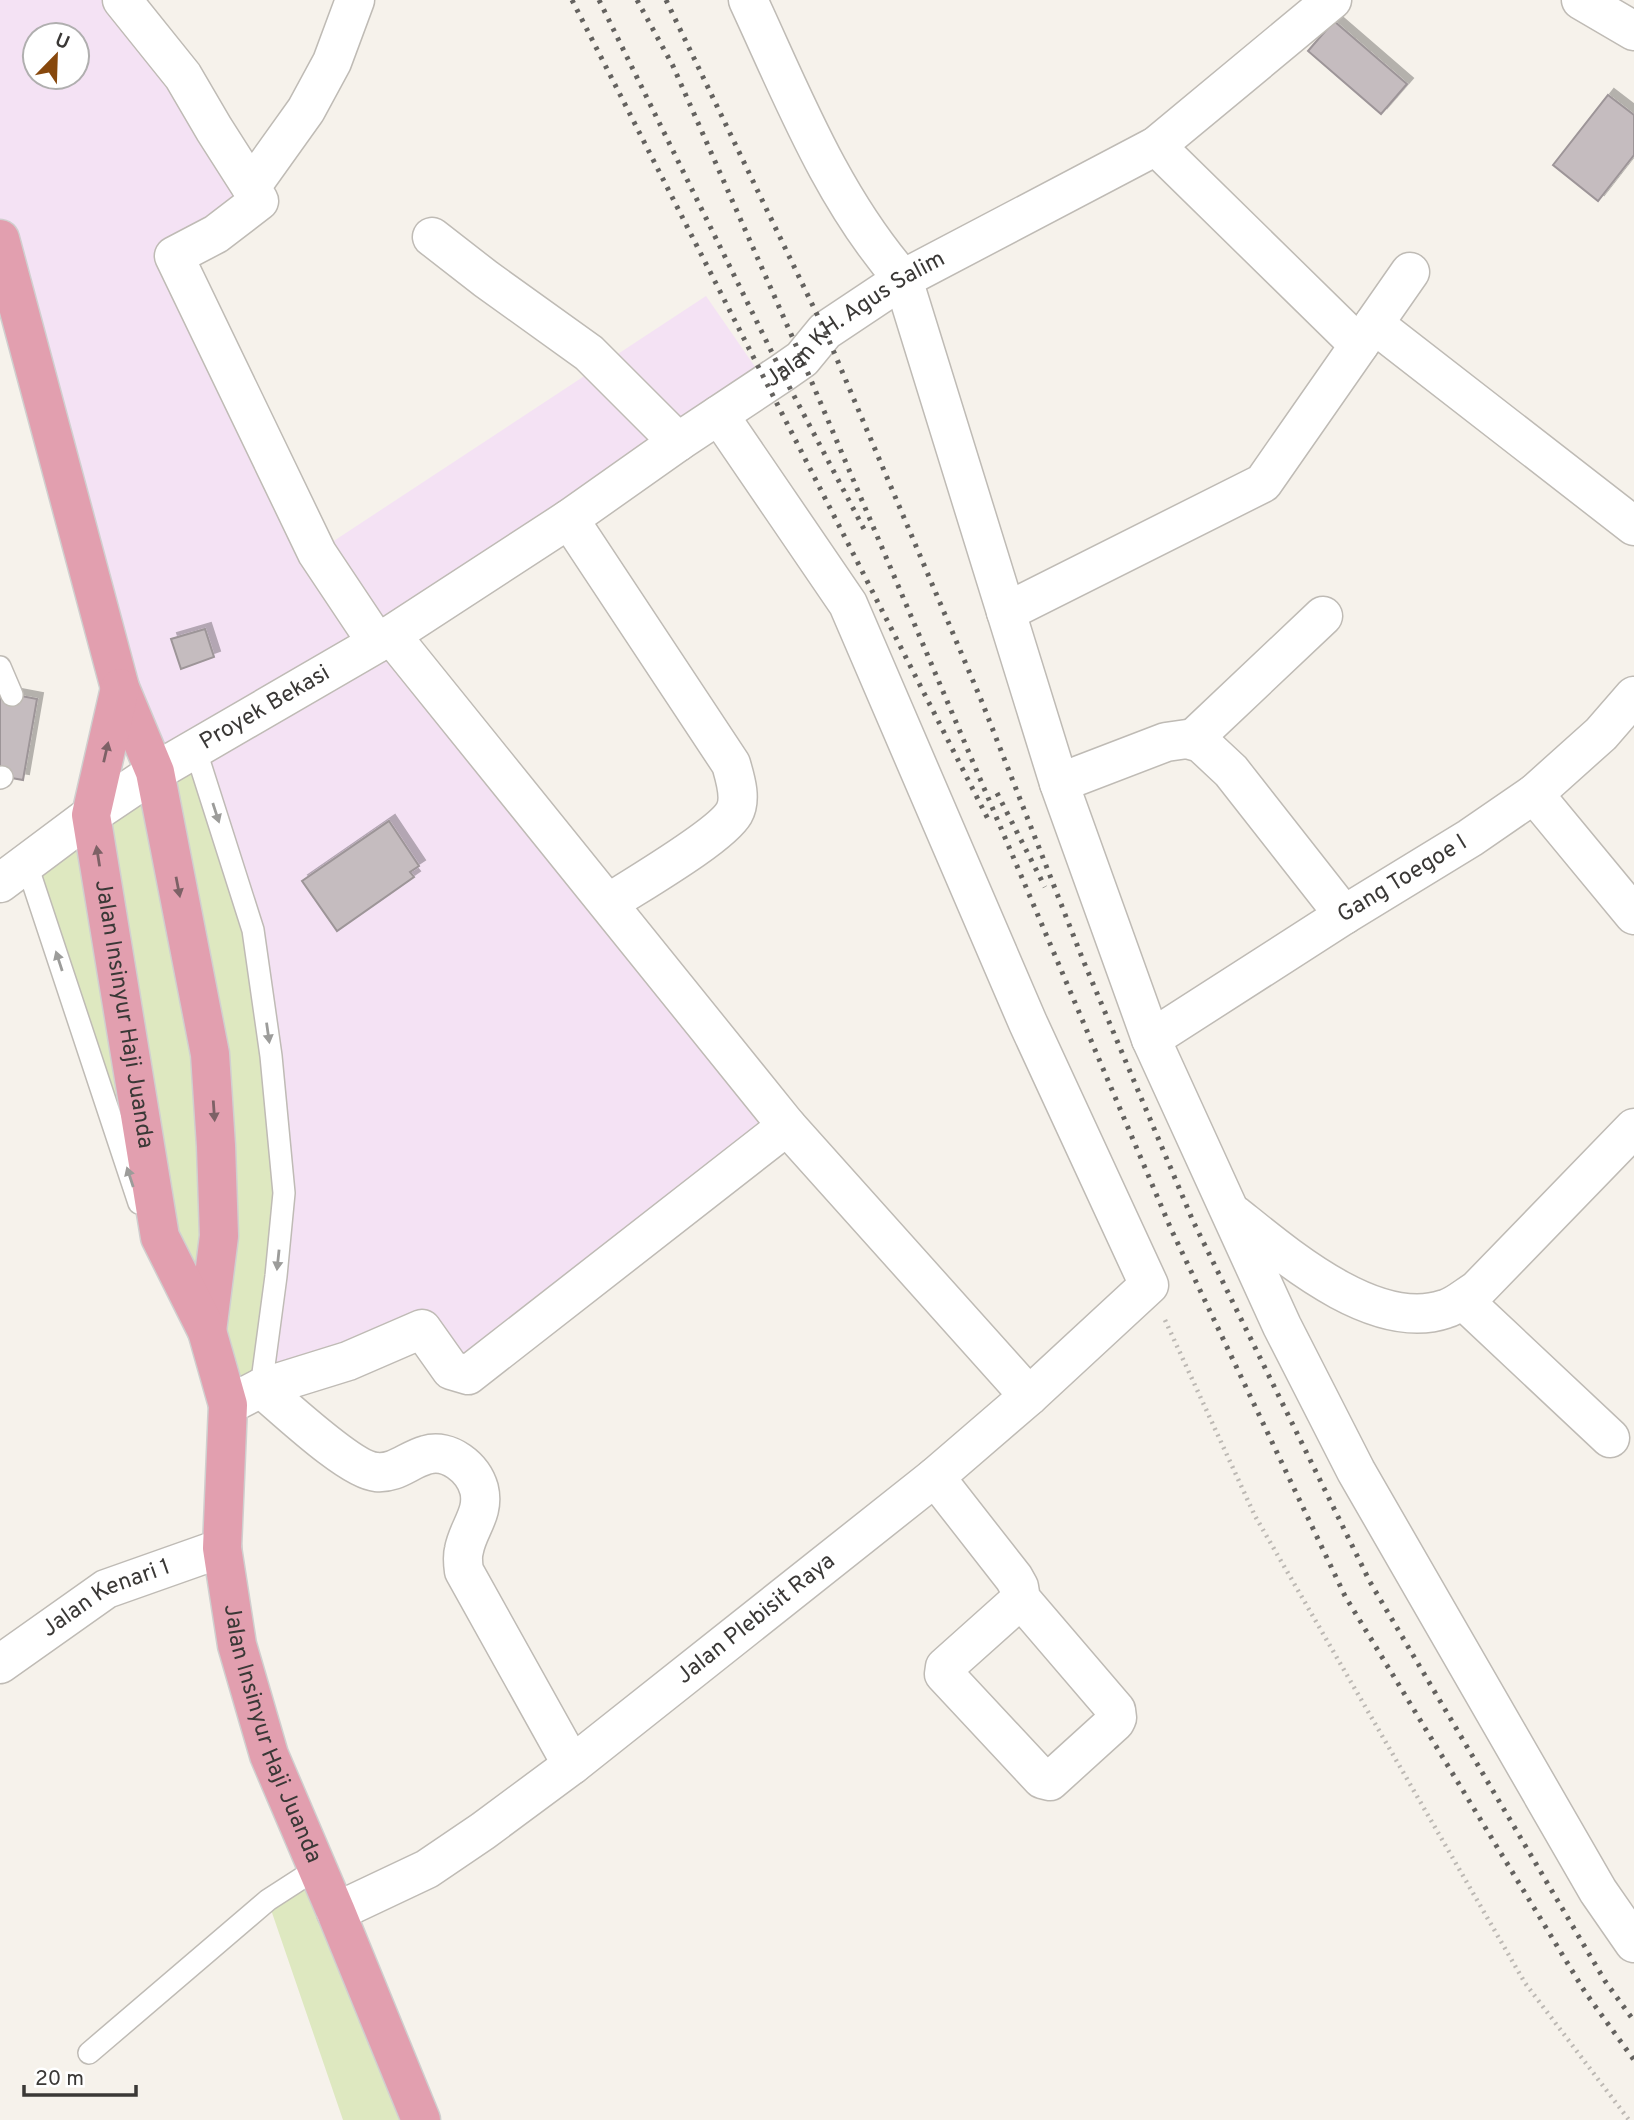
<svg xmlns="http://www.w3.org/2000/svg" width="1634" height="2120" viewBox="0 0 1634 2120" font-family="Overpass,sans-serif">
<defs>
<filter id="shadow"><feDropShadow dx="6" dy="-6" stdDeviation="0" flood-color="#0004"/></filter>
</defs>
<rect width="100%" height="100%" fill="#f6f2eb"/>
<path fill="#f4e2f4" fill-rule="evenodd" d="M0,0H122L251,187L174,256L317,552L706,296L767,384L391,635L787,1126L468,1375L422,1329L261,1388L155,772L0,308ZM35,35H77V77H35Z"/>
<path fill="#dee8c0" d="M195,748L253,930L284,1193L261,1388L228,1405L26,862Z
M316,1869L421,2120H343L268,1901Z"/>
<path fill="#c5bcbf" stroke="#9d9598" stroke-width="2" filter="url(#shadow)" d="M1334,21L1407,84L1381,114L1308,51Z
M1608,95L1634,115V155L1598,201L1553,165Z
M205,629L214,657L181,669L171,639Z
M0,675V692L37,699L23,780L0,776Z
M389,821L419,866L410,872L414,877L337,931L302,881Z"/>
<g fill="none" stroke-linecap="round" stroke-linejoin="round">
<g stroke="#bfbbb5" stroke-width="24">
<path id="service" d="M0,667L12,695
M195,748L253,930L271,1056L284,1193L276,1276L261,1388
M0,778L2,777
M26,862L139,1203
M89,2053L268,1900L316,1869"/>
</g>
<g stroke="#bfbbb5" stroke-width="41">
<g id="minor">
<path d="M122,0L183,76L214,129L251,187"/>
<path d="M355,0L332,62L306,110L251,187L259,201L216,234L174,256L317,553L377,643"/>
<path d="M748,0C793,97 832,198 903,279L1059,783L1151,1039L1282,1326L1356,1471L1598,1891L1634,1943"/>
<path d="M1581,0L1634,31"/>
<path d="M1156,146L1359,345"/>
<path d="M432,237L486,279L589,353L678,442"/>
<path d="M1374,324L1634,526"/>
<path d="M569,519L731,764C735,778 742,799 734,813C720,837 636,885 609,903"/>
<path d="M1006,612L1263,483L1410,272"/>
<path d="M391,635L787,1126L1029,1396"/>
<path d="M1193,739L1323,616"/>
<path d="M1059,783L1166,742L1187,739L1201,743L1231,771L1344,915"/>
<path d="M1534,794L1634,915"/>
<path id="s1" d="M1151,1039L1344,915L1470,838L1534,794L1601,734L1634,696"/>
<path d="M1235,1215C1285,1255 1375,1333 1445,1309C1456,1306 1467,1296 1477,1290L1634,1128"/>
<path d="M1463,1300L1610,1438"/>
<path d="M261,1388C284,1407 350,1470 376,1472C396,1474 408,1460 426,1455C449,1448 473,1468 479,1489C485,1513 468,1528 464,1550C462,1557 463,1564 464,1571L572,1765"/>
<path d="M228,1405L261,1388L348,1361L422,1329L451,1370L468,1375L787,1126"/>
<path d="M935,1477L1014,1578L1019,1587L1021,1599L1116,1710L1117,1718L1115,1722L1050,1781L1042,1779L944,1674L945,1667L1021,1599"/>
<path id="s2" d="M0,1664L106,1589L222,1548"/>
<path id="s3" d="M336,1912L427,1869L483,1831L572,1765L935,1477L1029,1396L1149,1285L1028,1023L848,604L719,415"/>
</g>
</g>
<g stroke="#bfbbb5" stroke-width="41">
<g id="tertiary">
<path id="s4" d="M0,883L91,815L155,772L391,635L569,519L678,442L782,373L802,359L825,331L903,279L1156,146L1332,0"/>
</g>
</g>
<g stroke="#d0cfcf" stroke-width="41">
<g id="primary">
<path d="M0,239L120,688L155,772L210,1054L216,1146L219,1236L207,1331"/>
<path id="s5" d="M120,688L91,815L160,1237L207,1331L228,1405L222,1548L237,1645L269,1755L336,1912L421,2120"/>
</g>
</g>
<path stroke="#bdb9b4" stroke-width="4.5" stroke-dasharray="2 5" stroke-linecap="butt" d="M1165,1320L1255,1516L1525,1983L1629,2120"/>
<use href="#service" stroke="#fff" stroke-width="21"/>
<use href="#minor" stroke="#fff" stroke-width="38"/>
<use href="#tertiary" stroke="#fff" stroke-width="38"/>
<use href="#primary" stroke="#e29faf" stroke-width="38"/>
<path stroke="#64625f" stroke-width="5" stroke-dasharray="3.5 7" stroke-linecap="butt" d="M572,0L989,821
M599,0L782,373L865,531
M637,0L673,66L802,359L1171,1229L1345,1596L1585,1992L1634,2060
M666,0L825,331L982,702L1083,960L1193,1221L1370,1582L1605,1981L1634,2021
M997,793L1045,887"/>
</g>
<defs><path id="oneway-solid" d="M-6-.8H1V-3.2L6.5 0L1 3.2V.8H-6Z" transform="scale(1.75)"/></defs>
<g fill="#7d6166">
<use href="#oneway-solid" transform="translate(106 752) rotate(-77)"/>
<use href="#oneway-solid" transform="translate(98 856) rotate(-99)"/>
<use href="#oneway-solid" transform="translate(178 887) rotate(79)"/>
<use href="#oneway-solid" transform="translate(214 1111) rotate(86)"/>
</g>
<g fill="#9c9c9a">
<use href="#oneway-solid" transform="translate(216 813) rotate(72)"/>
<use href="#oneway-solid" transform="translate(59 961) rotate(-108)"/>
<use href="#oneway-solid" transform="translate(268 1033) rotate(82)"/>
<use href="#oneway-solid" transform="translate(130 1177) rotate(-108)"/>
<use href="#oneway-solid" transform="translate(278 1260) rotate(96)"/>
</g>
<g text-anchor="middle" dominant-baseline="central" stroke-width="6" stroke-linejoin="round" paint-order="stroke">
<g font-size="23" fill="#3a3836" stroke="#fff">
<text stroke="none"><textPath href="#s4" startOffset="1026">Jalan KH. Agus Salim</textPath></text>
<text stroke="none"><textPath href="#s4" startOffset="318">Proyek Bekasi</textPath></text>
<text stroke="none"><textPath href="#s1" startOffset="298">Gang Toegoe I</textPath></text>
<text stroke="none"><textPath href="#s5" startOffset="332">Jalan Insinyur Haji Juanda</textPath></text>
<text stroke="none"><textPath href="#s2" startOffset="126">Jalan Kenari 1</textPath></text>
<text stroke="none"><textPath href="#s3" startOffset="514">Jalan Plebisit Raya</textPath></text>
<text stroke="none"><textPath href="#s5" startOffset="1076">Jalan Insinyur Haji Juanda</textPath></text>
</g>
</g>
<g transform="translate(56 56) rotate(23)"><circle r="33" fill="#ffffff" stroke="#b0afaf" stroke-width="2"/>
<path d="M0-5L12 26L0 18L-12 26Z" fill="#87480d"/>
<text y="-10" font-size="19" font-weight="bold" text-anchor="middle" fill="#3a3836">U</text>
</g>
<path d="M24 2085v10h112v-10" fill="none" stroke="#3a3836" stroke-width="3.5"/>
<text x="35" y="2085" font-size="21" fill="#3a3836" stroke="#ffffff" stroke-width="5" paint-order="stroke">20 m</text>
</svg>
